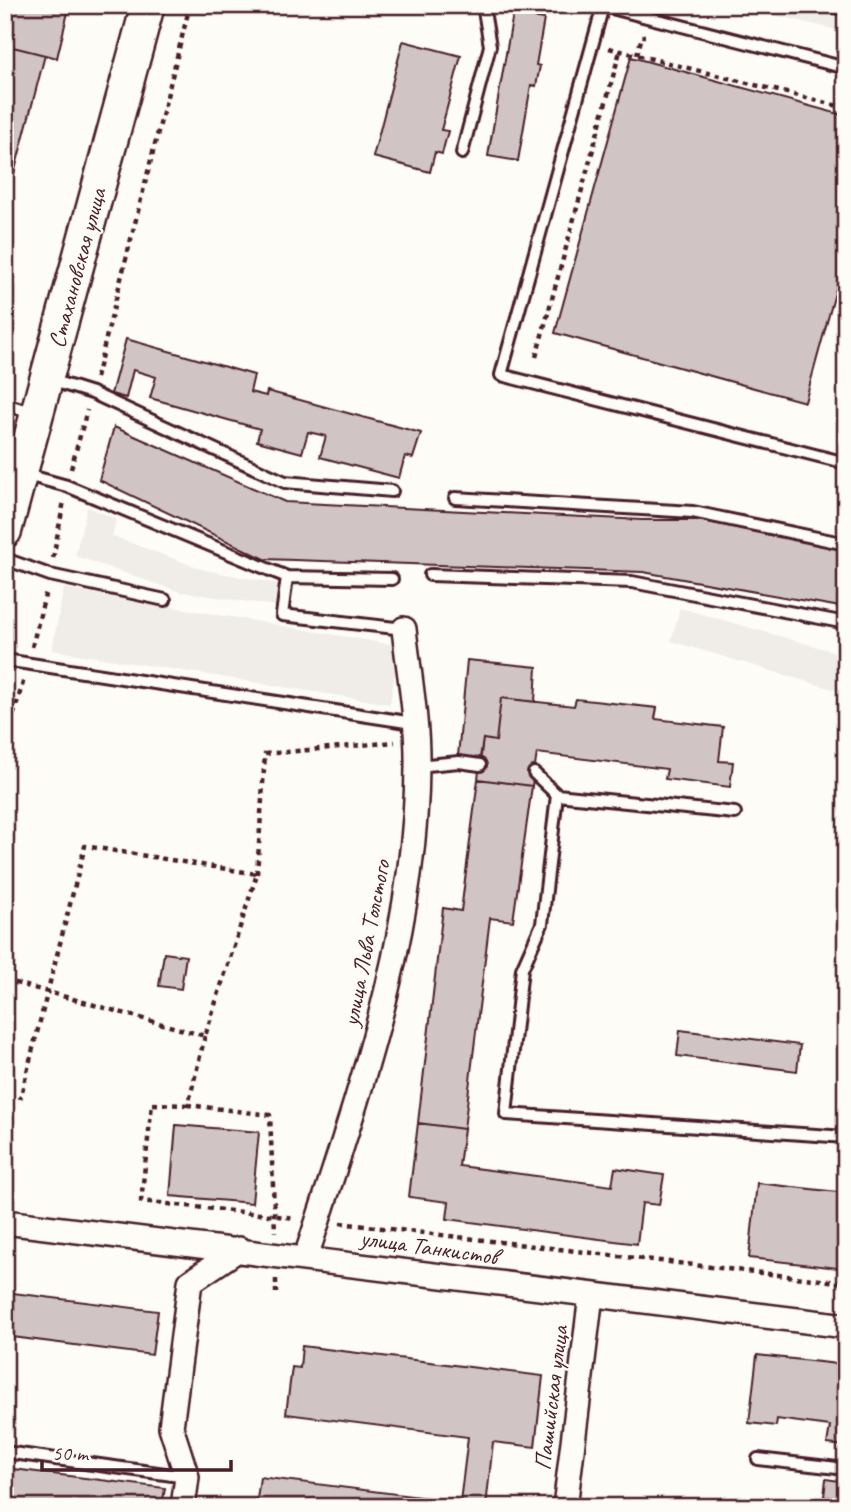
<svg xmlns="http://www.w3.org/2000/svg" width="851" height="1512" viewBox="0 0 851 1512" font-family="Caveat,sans-serif">
<rect width="100%" height="100%" fill="#fdfcf7"/>
<filter id="ink" filterUnits="userSpaceOnUse"><feTurbulence type="fractalNoise" baseFrequency=".0143" numOctaves="2"/><feDisplacementMap in="SourceGraphic" scale="14" xChannelSelector="R" yChannelSelector="G"/><feConvolveMatrix kernelMatrix="1 2 1 2 8 2 1 2 1" color-interpolation-filters="sRGB"/></filter>
<g filter="url(#ink)">
<path fill="#f0ece8" d="M732,5H846V32Z
M87,507L116,519L112,536L204,570L279,584L275,606L177,591L75,556Z
M64,588L399,646L390,704L52,650Z
M680,608L846,655V693L671,641Z"/>
<path fill="#d0c5c4" stroke="#4a1f2b" stroke-width="2" d="M5,5H41L68,12L57,58L5,45Z
M41,5H69L68,12Z
M513,14L544,19L536,65L540,66L536,86L531,85L518,161L488,156Z
M403,41L461,56L441,130L448,131L442,154L435,152L430,172L373,157Z
M5,45L45,55L9,193L5,192Z
M631,57L846,116V253L805,402L555,333Z
M126,339L254,375L250,392L266,396L267,391L421,433L413,458L405,456L399,478L320,457L326,436L308,432L302,453L257,441L260,429L150,398L156,377L133,370L126,398L111,394Z
M114,427L285,502L642,520H698L846,550V608L643,572L265,559L99,480Z
M467,660L537,667L535,702L501,698L496,741L483,739L480,758L458,756Z
M501,698L574,706L576,699L657,708L655,719L723,727L719,761L733,762L730,787L665,779L667,769L537,753L532,786L478,779L483,739L496,741Z
M478,779L532,786L513,921L490,918L464,1129L418,1123L443,908L461,911Z
M164,953L186,956L181,989L159,986Z
M680,1030L800,1045L797,1071L677,1056Z
M418,1123L464,1129L459,1166L612,1186L615,1168L664,1175L659,1205L642,1203L637,1244L447,1219L449,1202L409,1197Z
M176,1125L259,1132L252,1203L170,1196Z
M757,1183L846,1193V1269L749,1258Z
M5,1292L158,1311L152,1355L5,1336Z
M302,1346L543,1376L535,1447L493,1442L486,1507H256L260,1477L460,1502L468,1437L286,1414L292,1367L300,1368Z
M757,1355L846,1365V1446L827,1444L830,1426L777,1419L776,1426L749,1423Z
M5,1468L165,1488L162,1507H5Z
M826,1479L846,1482V1500L824,1497Z"/>
<g fill="none" stroke-linecap="round" stroke-linejoin="round">
<g stroke="#4a1f2b" stroke-width="16">
<path id="lane" d="M600,5L846,68
M830,5L846,10
M603,6L501,375L846,463
M462,153L490,46L483,5
M50,380L92,393L285,482L392,491
M5,404L34,413
M23,474L67,486L287,577L392,579
M455,498L693,512L846,544
M5,559L50,575L165,600
M430,575L632,582L846,623
M287,577L282,615L404,629
M5,660L413,723
M417,766L459,762L480,765
M534,773L557,795
M735,813L557,795L542,924L522,969L506,1114L846,1137
M5,1452L187,1477
M758,1459L846,1469"/>
</g>
<g stroke="#4a1f2b" stroke-width="28">
<path id="street" d="M5,1222L846,1326
M306,1257C357,1098 416,937 417,767C418,722 409,674 404,629
M183,1507L187,1477L171,1427L190,1282L239,1249
M565,1507L591,1295"/>
</g>
<g stroke="#4a1f2b" stroke-width="37">
<path id="secondary" d="M5,531L148,5"/>
</g>
<path stroke="#4a1f2b" stroke-width="4.5" stroke-dasharray="5 5" stroke-linecap="butt" d="M609,48L846,108
M637,55L642,36H645
M536,357L620,51
M96,378L190,5
M71,469L87,410
M53,558L64,501
M32,647L46,591
M5,744L24,679
M257,874L265,754L395,742
M5,980L205,1036L257,874L85,846L20,1099
M205,1036L188,1105L270,1115L275,1232
M188,1105L152,1104L141,1201L296,1218
M340,1223L846,1283
M276,1279V1293"/>
<use href="#lane" stroke="#fdfcf7" stroke-width="10"/>
<use href="#street" stroke="#fdfcf7" stroke-width="23"/>
<use href="#secondary" stroke="#fdfcf7" stroke-width="32"/>
</g>
</g>
<g text-anchor="middle" dominant-baseline="central" stroke-width="5" stroke-linejoin="round" paint-order="stroke">
<g font-size="24" fill="#4a1f2b" stroke="#fdfcf7">
<text transform="translate(77 268) rotate(-75)">Стахановская улица</text>
<text transform="translate(366 943) rotate(-79)">улица Льва Толстого</text>
<text transform="translate(429 1247) rotate(8)">улица Танкистов</text>
<text transform="translate(551 1398) rotate(-83)">Пашийская улица</text>
</g>
</g>
<rect width="851" height="1512" fill="none" stroke="#fdfcf7" stroke-width="28"/>
<rect x="14" y="14" width="823" height="1484" fill="none" stroke="#4a1f2b" stroke-width="2.5" filter="url(#ink)"/>
<path d="M42 1460v10h189v-10" fill="none" stroke="#4a1f2b" stroke-width="3.5"/>
<text x="52" y="1460" font-size="21" fill="#4a1f2b" stroke="#fdfcf7" stroke-width="5" paint-order="stroke">50 m</text>
</svg>
